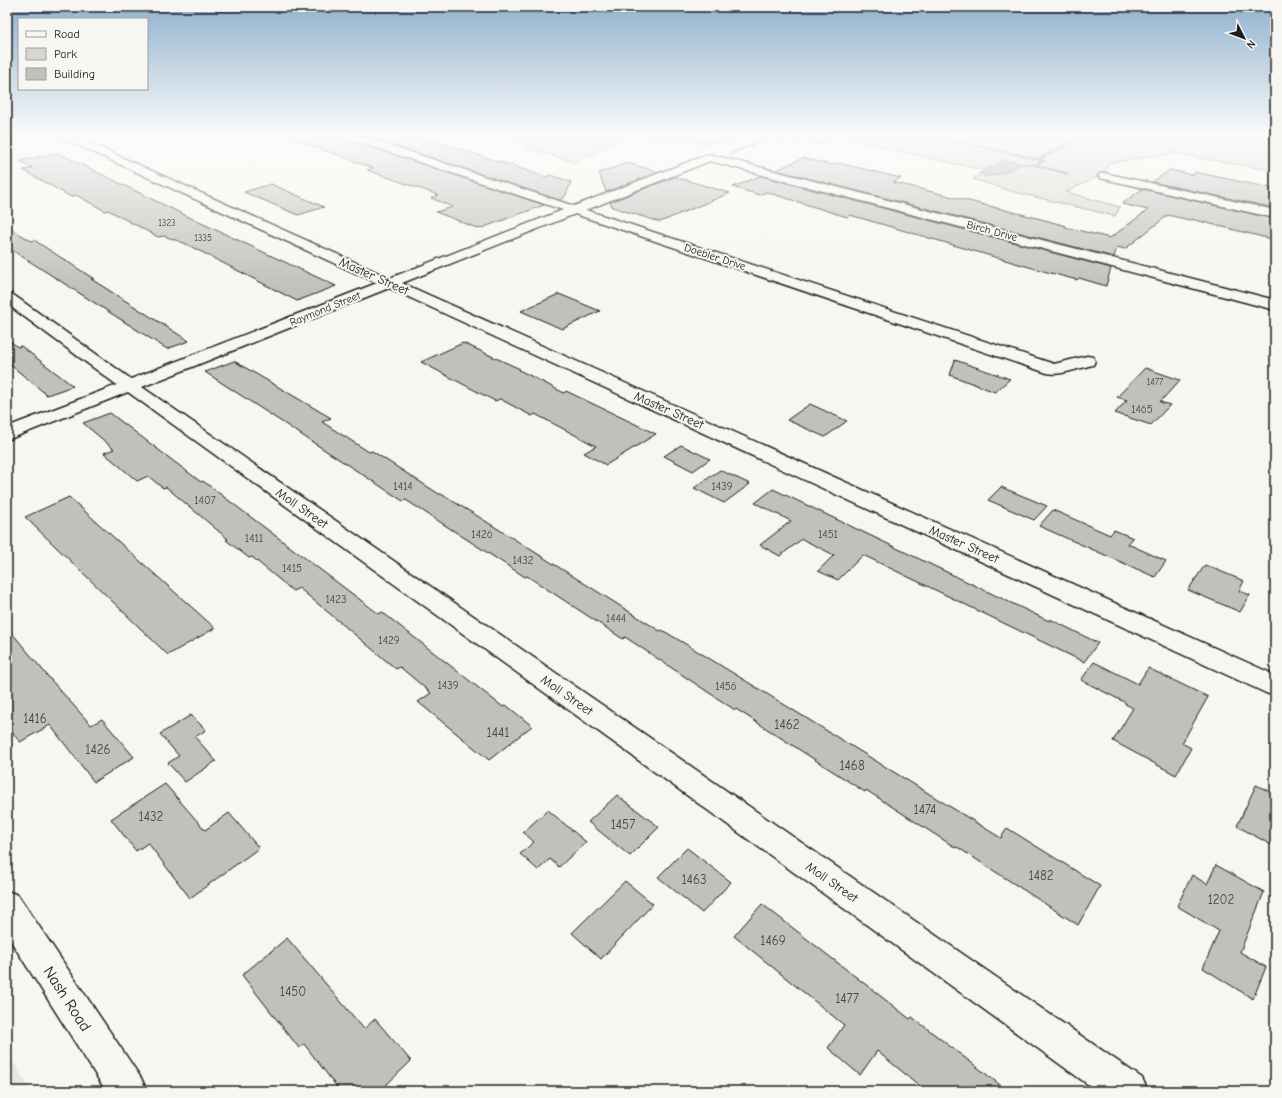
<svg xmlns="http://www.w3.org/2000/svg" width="1282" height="1098" viewBox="0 0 1282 1098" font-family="'Comic Neue',sans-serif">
<rect width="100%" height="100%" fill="#f6f6f2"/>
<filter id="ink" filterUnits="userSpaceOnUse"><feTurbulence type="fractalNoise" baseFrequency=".025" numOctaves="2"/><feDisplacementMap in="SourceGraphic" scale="8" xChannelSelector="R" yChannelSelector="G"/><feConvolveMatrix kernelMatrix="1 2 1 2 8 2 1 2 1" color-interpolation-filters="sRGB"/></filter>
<g filter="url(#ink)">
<path fill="#e6e6e2" d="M8,1053L31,1091H7V1054Z"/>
<path fill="#d6d6d2" stroke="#797977" d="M477,134H1275V171L1173,153L1109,163L1104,174L1066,192L1120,207L1115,216L1014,192L973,179L987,171L837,137L821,144L746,139L737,142L693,143L629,136L575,162L527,148L526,144Z"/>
<path fill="#acaca9" stroke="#727271" d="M1004,161H1012L1022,164C1010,169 990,182 979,173Z"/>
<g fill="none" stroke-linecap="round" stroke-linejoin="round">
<path fill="#727271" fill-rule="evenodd" d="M727,134H742L740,135Z
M760,134H764V137L773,134H778L764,139L759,143L731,155L728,154L757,141L761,138Z
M1055,134H1061L1059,135Z
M1085,134H1089L1042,159L1047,161L1038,165L1070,173L1069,175L1035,166L1020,164L1022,163L1035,164L1041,161L933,137L935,136L1038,158Z"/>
</g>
<path fill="#c0c0bd" stroke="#1c1c1c" d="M286,134H339L341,137L544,205L479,229L436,212L453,207L431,198L438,195L367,170L373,168L286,136Z
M360,134H412L532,172L546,177L550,175L571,182L565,197L559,200Z
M58,153L197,221L336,286L297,301L184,243L164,236L158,237L108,210L105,211L76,195L71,197L23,170L33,168L20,161Z
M803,158L832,165L838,163L901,178L893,182L1041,219L1066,226L1065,227L1110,238L1148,210L1122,204L1142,189L1275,219V240L1191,219L1189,220L1168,215L1125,249L1117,247L1114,257L776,170Z
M627,163L659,172L606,192L599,173Z
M1170,170L1193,175L1195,172L1275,189V208L1152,182Z
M760,176L1111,268L1106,286L1079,278L1077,280L1036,269L850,215L847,217L766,192L759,195L733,187Z
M675,177L730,193L660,222L612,207L610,202Z
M271,184L324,207L298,215L244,192Z
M7,226L31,241L34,240L94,279H91L189,341L167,349L7,247Z
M559,294L600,311L562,329L521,311Z
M7,339L18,347L21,346L73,386L47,395L7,362Z
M463,343L520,369L519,370L564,393L566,391L656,434L606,465L584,453L596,446L535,414L532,416L500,399L495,401L421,362Z
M955,360L1010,379L995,392L950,375Z
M234,361L331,418L322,422L369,452L372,451L439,494H441L479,517L660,631L662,630L689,646L1001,838L1007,828L1100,886L1078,925L957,847L956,848L866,790L865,792L736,709L735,710L625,637L623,639L527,576L525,577L406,500L403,501L205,372Z
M1145,368L1180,380L1160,402L1170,405L1151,425L1115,413L1127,400L1117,397Z
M810,404L847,421L825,437L787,420Z
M110,413L201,482L203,481L379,614L382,612L503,707L506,705L532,726L489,760L418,702L431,693L400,667L396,669L299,588L293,591L252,557L249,558L226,540L228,539L166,487L163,488L148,476L137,481L104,453L114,449L83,423Z
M681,445L710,459L693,471L664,456Z
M720,470L750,484L724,503L694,488Z
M1001,487L1047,506L1034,520L988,500Z
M773,489L1049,621L1050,619L1098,643L1084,662L863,555L838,580L818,571L834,555L802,539L780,556L760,545L791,521L755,503Z
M69,497L130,552L215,628L168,655L25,517Z
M1053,510L1110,535L1114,530L1133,538L1128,544L1166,561L1155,577L1039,526Z
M1205,565L1244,581L1239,591L1250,595L1240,612L1188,590Z
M7,627L51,680L91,725L102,719L134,757L94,782L50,725L20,742L7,726Z
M1094,662L1138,684L1148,668L1208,697L1182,743L1191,748L1176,775L1113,741L1133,708L1125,704L1126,703L1081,680Z
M191,715L206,730L195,737L216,761L185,782L168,763L179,756L160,734Z
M165,784L205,830L229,813L259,848L190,898L148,843L136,851L111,819Z
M1256,785L1275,794V847L1237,826Z
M617,795L659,827L630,856L588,822Z
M548,810L586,842L559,867L550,859L538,870L520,854L534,842L523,832Z
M687,848L731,882L702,913L658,877Z
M1216,865L1264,892L1240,952L1266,967L1253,999L1203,968L1219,931L1177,906L1192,875L1207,884Z
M625,881L653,904L601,959L572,933Z
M762,904L910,1019L912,1017L1008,1091H926L877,1051L860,1075L828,1048L844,1025L734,936Z
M287,938L364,1029L375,1019L411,1061L380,1091H340L304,1044L299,1048L242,975Z"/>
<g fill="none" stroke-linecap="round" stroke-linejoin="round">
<g stroke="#1c1c1c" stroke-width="3">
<path id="minor" d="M57,134H70L390,278L563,210L341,136L340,134H355L574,206L709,154L1275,300V310L710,161L586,210L1054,364L1087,356L1093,357L1095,361L1093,365C1079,368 1061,376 1047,373L575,214L402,283L1275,675V696L1266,693L389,288L142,387L1142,1078L1148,1091H1097L128,392L7,440V427L117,385L7,304V293L12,294L131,379L377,283L58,136Z
M1104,173L1275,210V218L1100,178L1098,176L1100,174Z"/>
</g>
<g stroke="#1c1c1c" stroke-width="3">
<path id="major" d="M7,891L18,895L141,1078L147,1091H106L7,935Z"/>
</g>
<use href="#minor" fill="#f6f6f2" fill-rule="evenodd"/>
<use href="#major" fill="#f6f6f2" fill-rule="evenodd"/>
</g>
</g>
<linearGradient id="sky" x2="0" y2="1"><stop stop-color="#90b1cf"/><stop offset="0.47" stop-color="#fbfbf9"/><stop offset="1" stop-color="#fbfbf9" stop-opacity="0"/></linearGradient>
<rect width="1282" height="288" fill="url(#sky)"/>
<g text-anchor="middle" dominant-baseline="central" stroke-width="4" stroke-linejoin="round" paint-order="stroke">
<g font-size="9" fill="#454544">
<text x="167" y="223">1323</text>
<text x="203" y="238">1335</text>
<text x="1155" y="382">1477</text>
</g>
<g font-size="11" fill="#1c1c1c" stroke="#f6f6f2">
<text transform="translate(992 231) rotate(15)">Birch Drive</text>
<text transform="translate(715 257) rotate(18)">Doebler Drive</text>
<text transform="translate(325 309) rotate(-22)">Raymond Street</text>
</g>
<g font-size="11" fill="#454544">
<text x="1142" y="409">1465</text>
<text x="403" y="486">1414</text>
<text x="722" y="486">1439</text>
<text x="205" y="500">1407</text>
<text x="482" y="534">1426</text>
<text x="828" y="534">1451</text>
<text x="254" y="538">1411</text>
<text x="523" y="560">1432</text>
<text x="292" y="568">1415</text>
<text x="336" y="599">1423</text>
<text x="616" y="618">1444</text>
<text x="389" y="640">1429</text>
<text x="448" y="685">1439</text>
<text x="726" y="686">1456</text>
</g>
<g font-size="13" fill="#1c1c1c" stroke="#f6f6f2">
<text transform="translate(374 276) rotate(24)">Master Street</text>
<text transform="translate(669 410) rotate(24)">Master Street</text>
<text transform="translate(302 508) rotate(35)">Moll Street</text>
<text transform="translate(964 544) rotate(24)">Master Street</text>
<text transform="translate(567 695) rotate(35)">Moll Street</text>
<text transform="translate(832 882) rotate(35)">Moll Street</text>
</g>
<g font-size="13" fill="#454544">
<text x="35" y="718">1416</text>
<text x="787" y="724">1462</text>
<text x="498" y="732">1441</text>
<text x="98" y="749">1426</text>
<text x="852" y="765">1468</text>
<text x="925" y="809">1474</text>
<text x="151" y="816">1432</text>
<text x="623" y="824">1457</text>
<text x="1041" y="875">1482</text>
<text x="694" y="879">1463</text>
<text x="1221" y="899">1202</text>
<text x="773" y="940">1469</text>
<text x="293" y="991">1450</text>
<text x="847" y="998">1477</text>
</g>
<g font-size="16" fill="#1c1c1c" stroke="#f6f6f2">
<text transform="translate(67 999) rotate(57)">Nash Road</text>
</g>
</g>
<rect width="1282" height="1098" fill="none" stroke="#f6f6f2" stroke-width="24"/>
<rect x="12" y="12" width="1258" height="1074" fill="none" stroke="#1c1c1c" stroke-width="1.5" filter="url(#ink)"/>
<rect x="18" y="18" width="130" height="72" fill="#f6f6f2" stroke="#9f9f9c"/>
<rect x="26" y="31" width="20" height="6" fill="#f6f6f2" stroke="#9f9f9c"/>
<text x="54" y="38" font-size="12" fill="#1c1c1c">Road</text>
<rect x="26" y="48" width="20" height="12" fill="#d6d6d2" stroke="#9f9f9c"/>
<text x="54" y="58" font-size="12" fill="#1c1c1c">Park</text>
<rect x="26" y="68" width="20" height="12" fill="#c0c0bd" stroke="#9f9f9c"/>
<text x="54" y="78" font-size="12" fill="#1c1c1c">Building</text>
<g transform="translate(1244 38) rotate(132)" stroke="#f6f6f2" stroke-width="3" paint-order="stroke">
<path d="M0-3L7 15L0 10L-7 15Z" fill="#1c1c1c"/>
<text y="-6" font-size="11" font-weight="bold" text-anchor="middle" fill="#1c1c1c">N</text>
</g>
</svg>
